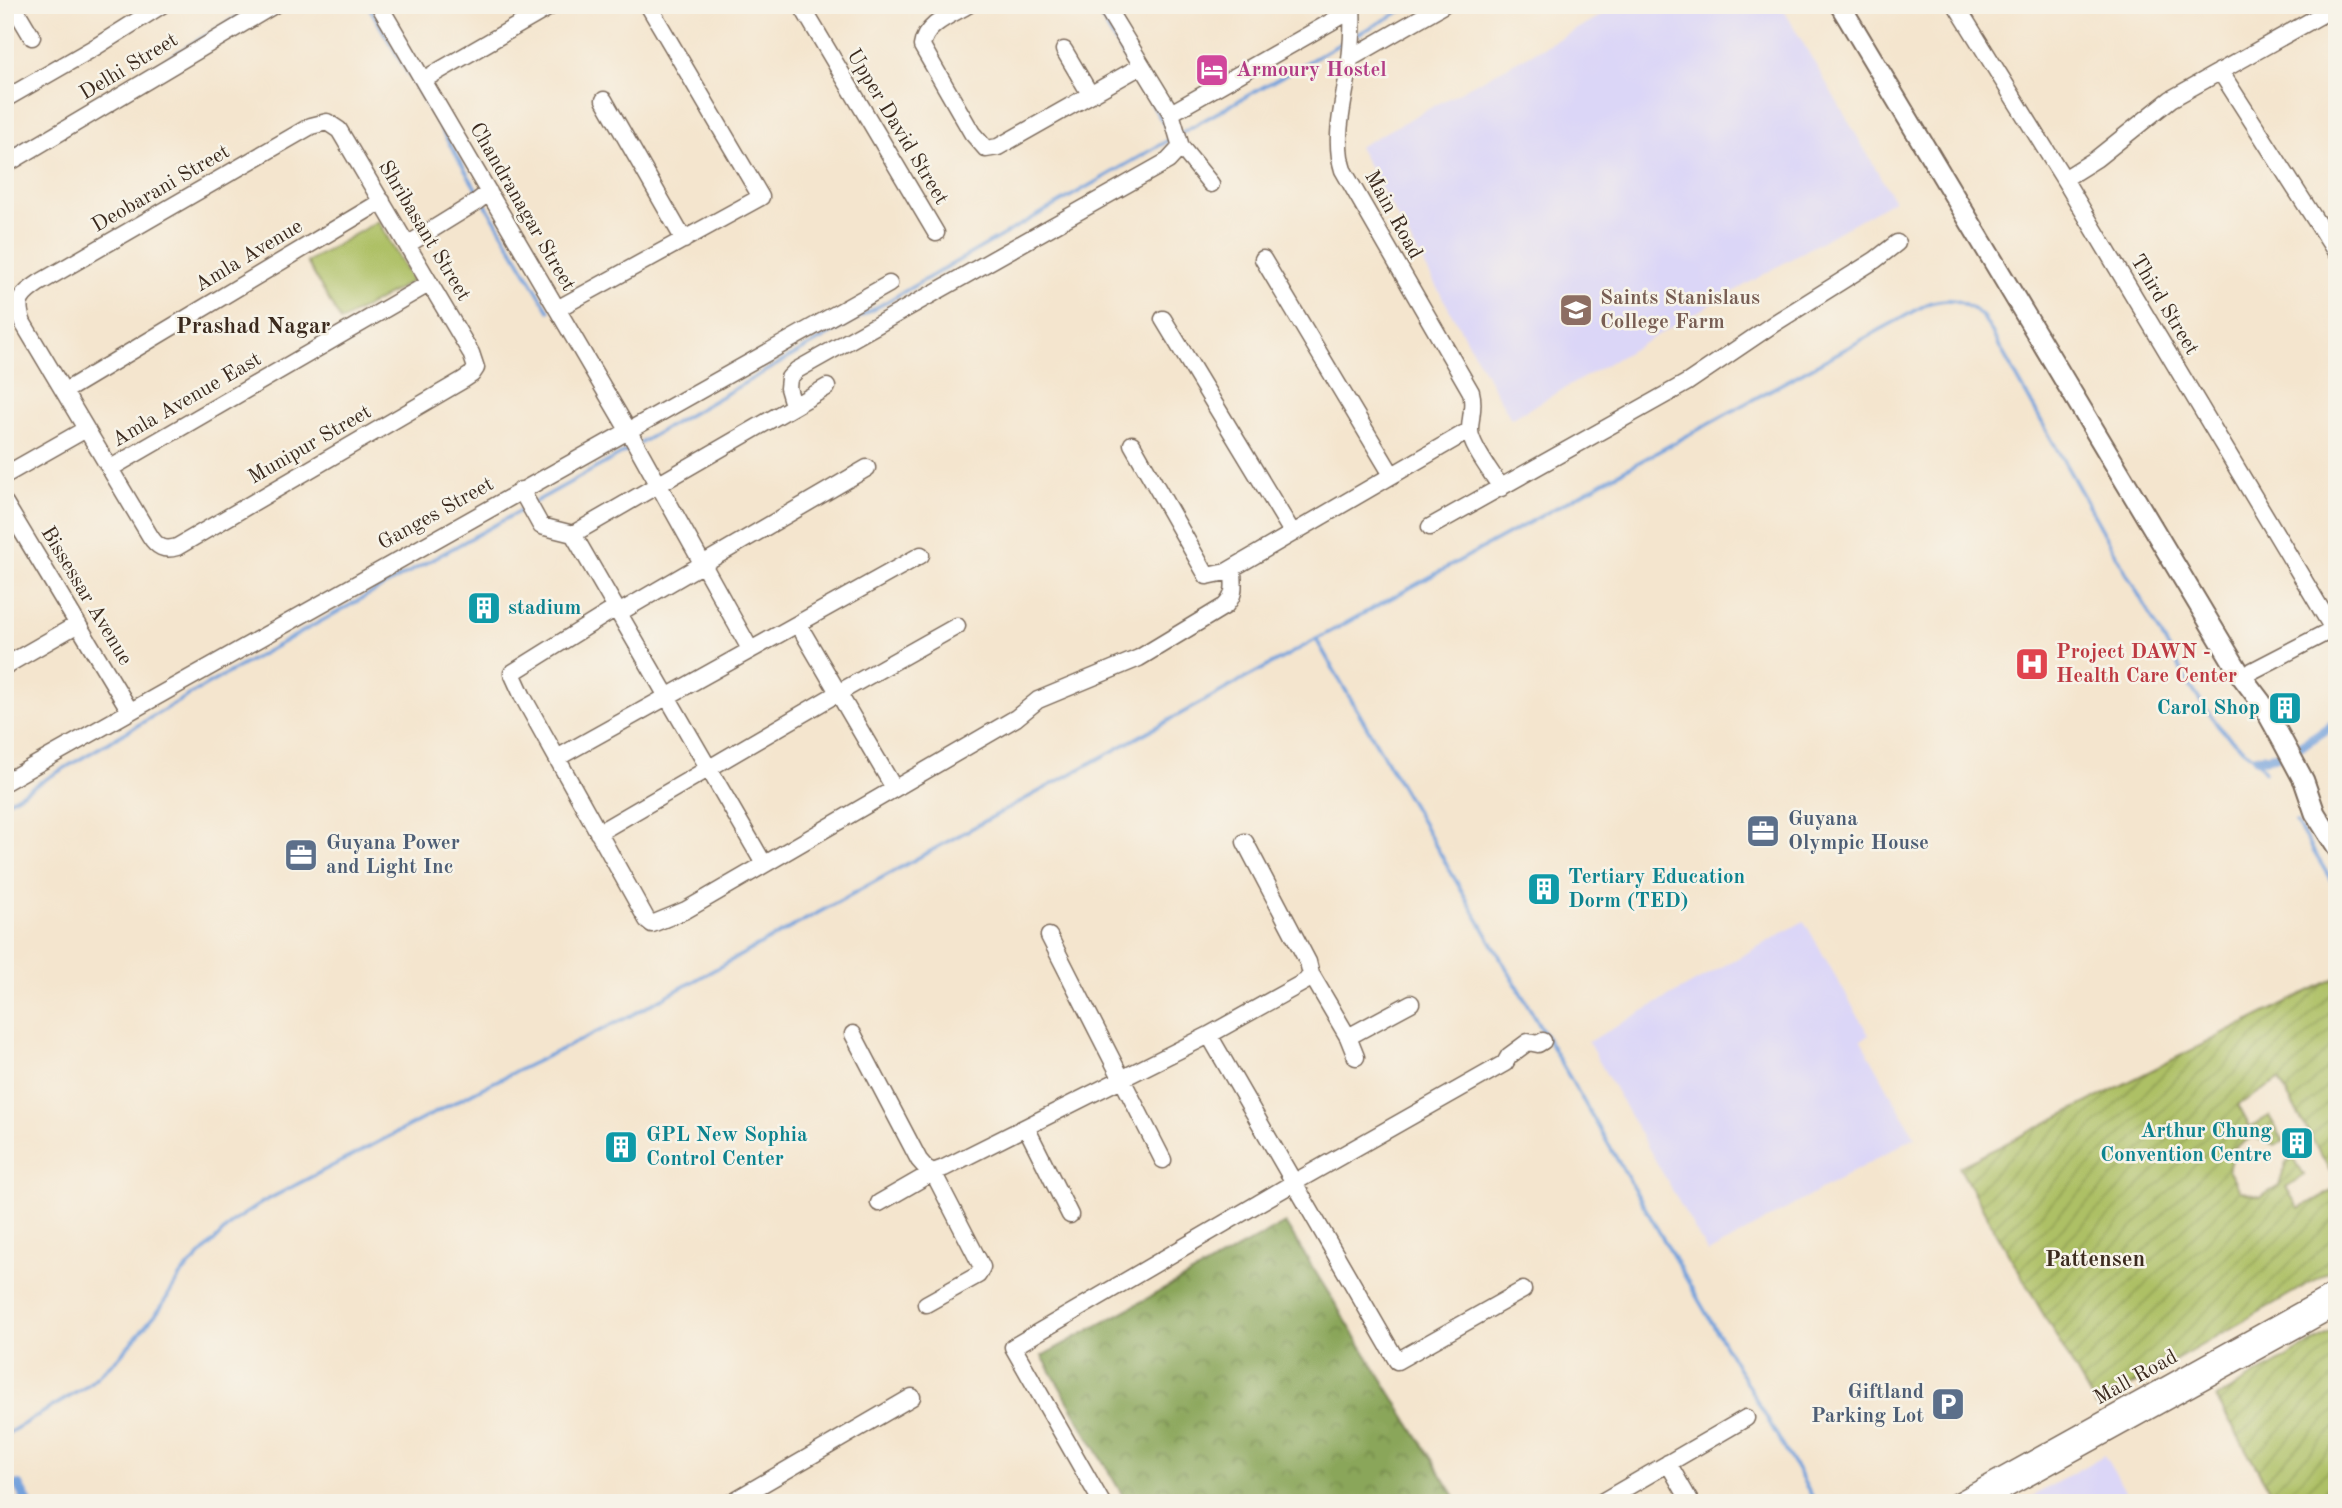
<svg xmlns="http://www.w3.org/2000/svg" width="2342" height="1508" viewBox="0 0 2342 1508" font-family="'Old Standard TT',serif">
<defs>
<pattern id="forest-crowns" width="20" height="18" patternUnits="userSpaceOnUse" patternTransform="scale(1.75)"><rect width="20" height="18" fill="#8aa65a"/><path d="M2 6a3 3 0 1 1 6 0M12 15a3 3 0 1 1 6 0" fill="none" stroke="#72874a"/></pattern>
<pattern id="garden-furrows" width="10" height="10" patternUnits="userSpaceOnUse" patternTransform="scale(1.75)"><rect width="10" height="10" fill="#adc065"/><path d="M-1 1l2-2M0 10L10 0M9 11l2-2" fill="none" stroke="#8e9c53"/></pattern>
</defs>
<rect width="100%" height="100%" fill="#f7f3e8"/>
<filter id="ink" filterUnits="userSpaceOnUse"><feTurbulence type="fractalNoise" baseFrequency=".0143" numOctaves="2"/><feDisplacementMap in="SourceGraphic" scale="14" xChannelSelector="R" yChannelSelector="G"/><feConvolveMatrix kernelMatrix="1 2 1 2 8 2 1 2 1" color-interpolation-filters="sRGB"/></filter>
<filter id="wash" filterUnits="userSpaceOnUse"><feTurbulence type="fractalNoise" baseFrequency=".00686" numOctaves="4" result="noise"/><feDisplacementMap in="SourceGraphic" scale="28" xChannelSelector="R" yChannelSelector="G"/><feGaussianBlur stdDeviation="1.57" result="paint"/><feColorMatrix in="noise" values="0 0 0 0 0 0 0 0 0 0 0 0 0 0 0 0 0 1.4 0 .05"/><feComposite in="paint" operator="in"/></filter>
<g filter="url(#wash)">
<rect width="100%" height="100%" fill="#f4e5ce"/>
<path fill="#dbd6f7" d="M1621,5H1781L1894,200L1511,419L1358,147Z
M1804,921L1869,1035L1861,1040L1915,1137L1708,1253L1588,1042Z
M2104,1455L2132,1503H2021Z"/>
<path fill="url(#forest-crowns)" stroke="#62683c" stroke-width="2" d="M1285,1223L1459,1503H1127L1042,1356Z"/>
<path fill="#adc065" stroke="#747542" stroke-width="2" d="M378,221L412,281L341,321L307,262Z"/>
<path fill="url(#garden-furrows)" stroke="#747542" stroke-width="2" d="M2337,977V1183L2279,1080L2238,1105L2250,1127L2269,1116L2284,1141L2276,1145L2253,1137L2234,1148L2228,1170L2240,1191L2260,1197L2279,1186L2286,1163L2294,1158L2304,1175L2286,1187L2299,1209L2337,1188V1267L2096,1406L1959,1167Z
M2337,1329V1503H2277L2216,1398Z"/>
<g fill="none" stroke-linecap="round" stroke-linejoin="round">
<path stroke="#73a1dc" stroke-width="3.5" d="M368,5L479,194
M1094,5L1130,67
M1358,34L1413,5
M1134,73L1171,136
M1181,133L1345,41
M5,156L257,5
M483,200L549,311
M640,443L1174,137
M533,503L634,447
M1316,639L1816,1503
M5,803L210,683L527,507
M2296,822L2337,890
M5,1435L84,1388L118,1358L160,1309L180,1276L234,1221L263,1202L490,1084L630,1016L1929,303C1955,296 1963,301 1983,317L2187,681C2202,704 2217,728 2238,745C2252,757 2255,754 2265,772"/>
<path stroke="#73a1dc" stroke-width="10" d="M2257,758C2289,758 2311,739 2337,722
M18,1485L28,1503"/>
</g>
</g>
<g filter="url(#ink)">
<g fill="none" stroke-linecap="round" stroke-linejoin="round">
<g stroke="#7c6b5c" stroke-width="19">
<path id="minor" d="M13,5L32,37
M379,5L628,430L750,649
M801,5L936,233
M968,5C951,15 925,24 922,46L972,133L986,149L998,147L1141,66
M1352,5C1353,23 1352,42 1350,60C1346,95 1332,136 1343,170L1471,392C1475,406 1470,417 1470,430C1470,446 1493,474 1501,488
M1956,5L2064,179L2333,629
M1064,50L1090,94
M1351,58L1443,5
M2220,71L2337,254
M423,80L553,5
M5,99L97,46L162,5
M604,100L684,240
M1171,113L1352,10
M327,122L339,130L471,353L476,368L472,374L463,380L177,547C164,551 157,547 150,536L23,323C15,301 20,296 39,283L311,126Z
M1181,147L1211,184
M5,165L274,5
M2064,179L2096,159L2171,99L2337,6
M407,245L475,203L489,192
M1263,259L1392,475
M557,309L761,197L648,5
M1163,319L1292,532
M65,391L382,201
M793,405L788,388L789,378L797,370L1168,161L1181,147L1171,113L1105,5
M1132,444L1207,576L1226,572L1470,430
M111,468L430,283
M5,475L86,429
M521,490L541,526L573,534L827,387
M5,503L130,711
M1430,527L1688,382L1775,323L1875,260L1897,243
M573,534L764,864
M616,608L512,673L523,697L647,920L652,924L686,910L1016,718L1038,700L1139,658L1225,606C1237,593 1233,585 1233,568
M618,610L622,611L867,468
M798,624L894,788
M5,666L78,624
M2252,671L2337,627
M557,758L921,555
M5,782L889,284
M598,833L838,693L957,626
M1049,936L1163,1160
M1311,974L1348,1037L1356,1057
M853,1034L919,1160L926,1168L933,1172L944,1168L1209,1035L1306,981L1311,974L1308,962L1245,842
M1209,1035L1397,1361L1523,1290
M1348,1037L1411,1003
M1026,1127L1070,1215
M879,1203L933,1172L982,1267L978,1275L926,1304
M1668,1463L1691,1503
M730,1503L912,1397
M1102,1503L1013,1347L1295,1182L1505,1063L1509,1056L1528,1042L1538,1044L1543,1041
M1600,1503L1746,1418
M1954,1503L2337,1290
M1982,1503L2337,1307"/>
</g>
<g stroke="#7c6b5c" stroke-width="23">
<path id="major" d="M1840,5L2242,677L2261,702L2281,738L2304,781L2315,813L2337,848"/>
</g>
<use href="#minor" stroke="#fff" stroke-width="16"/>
<use href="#major" stroke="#fff" stroke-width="19"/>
</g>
</g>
<defs>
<g id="hotel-square" transform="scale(1.75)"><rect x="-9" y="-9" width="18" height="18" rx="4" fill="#d1479c" stroke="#f7f3e8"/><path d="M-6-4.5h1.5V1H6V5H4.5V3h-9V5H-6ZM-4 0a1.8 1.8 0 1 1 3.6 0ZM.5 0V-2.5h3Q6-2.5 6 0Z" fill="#fff"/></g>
<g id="school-square" transform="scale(1.75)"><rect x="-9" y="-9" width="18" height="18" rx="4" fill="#8d6e63" stroke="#f7f3e8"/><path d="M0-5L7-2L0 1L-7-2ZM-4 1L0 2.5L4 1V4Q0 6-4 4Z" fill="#fff"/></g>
<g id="building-square" transform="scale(1.75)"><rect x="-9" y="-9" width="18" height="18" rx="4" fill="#0f9aa8" stroke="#f7f3e8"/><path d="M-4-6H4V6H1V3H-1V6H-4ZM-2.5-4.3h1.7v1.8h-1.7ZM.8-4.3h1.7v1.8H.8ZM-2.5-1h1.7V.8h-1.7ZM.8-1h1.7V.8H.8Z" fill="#fff"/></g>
<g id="hospital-square" transform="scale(1.75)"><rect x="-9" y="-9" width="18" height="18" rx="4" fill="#e0444e" stroke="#f7f3e8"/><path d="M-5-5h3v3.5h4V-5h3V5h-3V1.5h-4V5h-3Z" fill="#fff"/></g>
<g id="office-square" transform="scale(1.75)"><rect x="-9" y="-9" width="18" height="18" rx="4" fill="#5c6f8a" stroke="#f7f3e8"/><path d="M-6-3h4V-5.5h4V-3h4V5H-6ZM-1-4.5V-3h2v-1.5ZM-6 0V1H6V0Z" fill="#fff"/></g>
<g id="parking-square" transform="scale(1.75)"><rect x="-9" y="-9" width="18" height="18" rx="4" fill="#5c6f8a" stroke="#f7f3e8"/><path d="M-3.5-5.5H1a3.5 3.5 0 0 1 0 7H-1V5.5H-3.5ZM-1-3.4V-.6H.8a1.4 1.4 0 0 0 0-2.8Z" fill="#fff"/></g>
</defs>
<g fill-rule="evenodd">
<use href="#hotel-square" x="1212" y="70"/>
<use href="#school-square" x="1576" y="310"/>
<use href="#building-square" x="484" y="608"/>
<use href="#hospital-square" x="2032" y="664"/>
<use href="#building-square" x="2285" y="708"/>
<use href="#office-square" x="1763" y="831"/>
<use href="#office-square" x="301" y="855"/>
<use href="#building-square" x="1544" y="889"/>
<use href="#building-square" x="2297" y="1143"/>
<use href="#building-square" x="621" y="1147"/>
<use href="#parking-square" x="1948" y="1404"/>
</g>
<g text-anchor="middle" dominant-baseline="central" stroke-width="5" stroke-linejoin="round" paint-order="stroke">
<g font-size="21" fill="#3b2a1e" stroke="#f7f3e8">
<text transform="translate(129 67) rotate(-31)">Delhi Street</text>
<text transform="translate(897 127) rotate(59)">Upper David Street</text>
<text transform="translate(161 189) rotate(-30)">Deobarani Street</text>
<text transform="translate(522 207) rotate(60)">Chandranagar Street</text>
<text transform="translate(1393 215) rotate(61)">Main Road</text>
<text transform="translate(424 231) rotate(59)">Shribasant Street</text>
<text transform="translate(249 256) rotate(-31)">Amla Avenue</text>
<text transform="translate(2164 305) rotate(59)">Third Street</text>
<text transform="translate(187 400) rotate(-30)">Amla Avenue East</text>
<text transform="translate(310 445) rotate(-30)">Munipur Street</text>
<text transform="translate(436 514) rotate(-29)">Ganges Street</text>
<text transform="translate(86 596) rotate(59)">Bissessar Avenue</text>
<text transform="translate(2136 1378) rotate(-29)">Mall Road</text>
</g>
<g font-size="21" font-weight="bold" fill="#b23c85" stroke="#f7f3e8" text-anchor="start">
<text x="1236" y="70">Armoury Hostel</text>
</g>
<g font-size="21" font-weight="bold" fill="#785e54" stroke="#f7f3e8" text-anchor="start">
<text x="1600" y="298">Saints Stanislaus<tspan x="1600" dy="24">College Farm</tspan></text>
</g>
<g font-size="21" font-weight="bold" fill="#0d838f" stroke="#f7f3e8" text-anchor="start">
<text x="508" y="608">stadium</text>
<text x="2260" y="708" text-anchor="end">Carol Shop</text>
<text x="1568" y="877">Tertiary Education<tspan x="1568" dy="24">Dorm (TED)</tspan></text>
<text x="2272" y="1131" text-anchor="end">Arthur Chung<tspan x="2272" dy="24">Convention Centre</tspan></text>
<text x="646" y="1135">GPL New Sophia<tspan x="646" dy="24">Control Center</tspan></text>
</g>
<g font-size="21" font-weight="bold" fill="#be3a42" stroke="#f7f3e8" text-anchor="start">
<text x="2056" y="652">Project DAWN -<tspan x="2056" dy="24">Health Care Center</tspan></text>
</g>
<g font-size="21" font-weight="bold" fill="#4e5e75" stroke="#f7f3e8" text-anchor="start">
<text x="1788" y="819">Guyana<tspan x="1788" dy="24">Olympic House</tspan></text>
<text x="326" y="843">Guyana Power<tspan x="326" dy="24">and Light Inc</tspan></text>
<text x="1924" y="1392" text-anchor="end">Giftland<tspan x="1924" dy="24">Parking Lot</tspan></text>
</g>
<g font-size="23" font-weight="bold" fill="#3b2a1e" stroke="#f7f3e8">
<text x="253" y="326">Prashad Nagar</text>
<text x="2095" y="1259">Pattensen</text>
</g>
</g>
<rect width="2342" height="1508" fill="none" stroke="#f7f3e8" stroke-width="28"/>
</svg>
